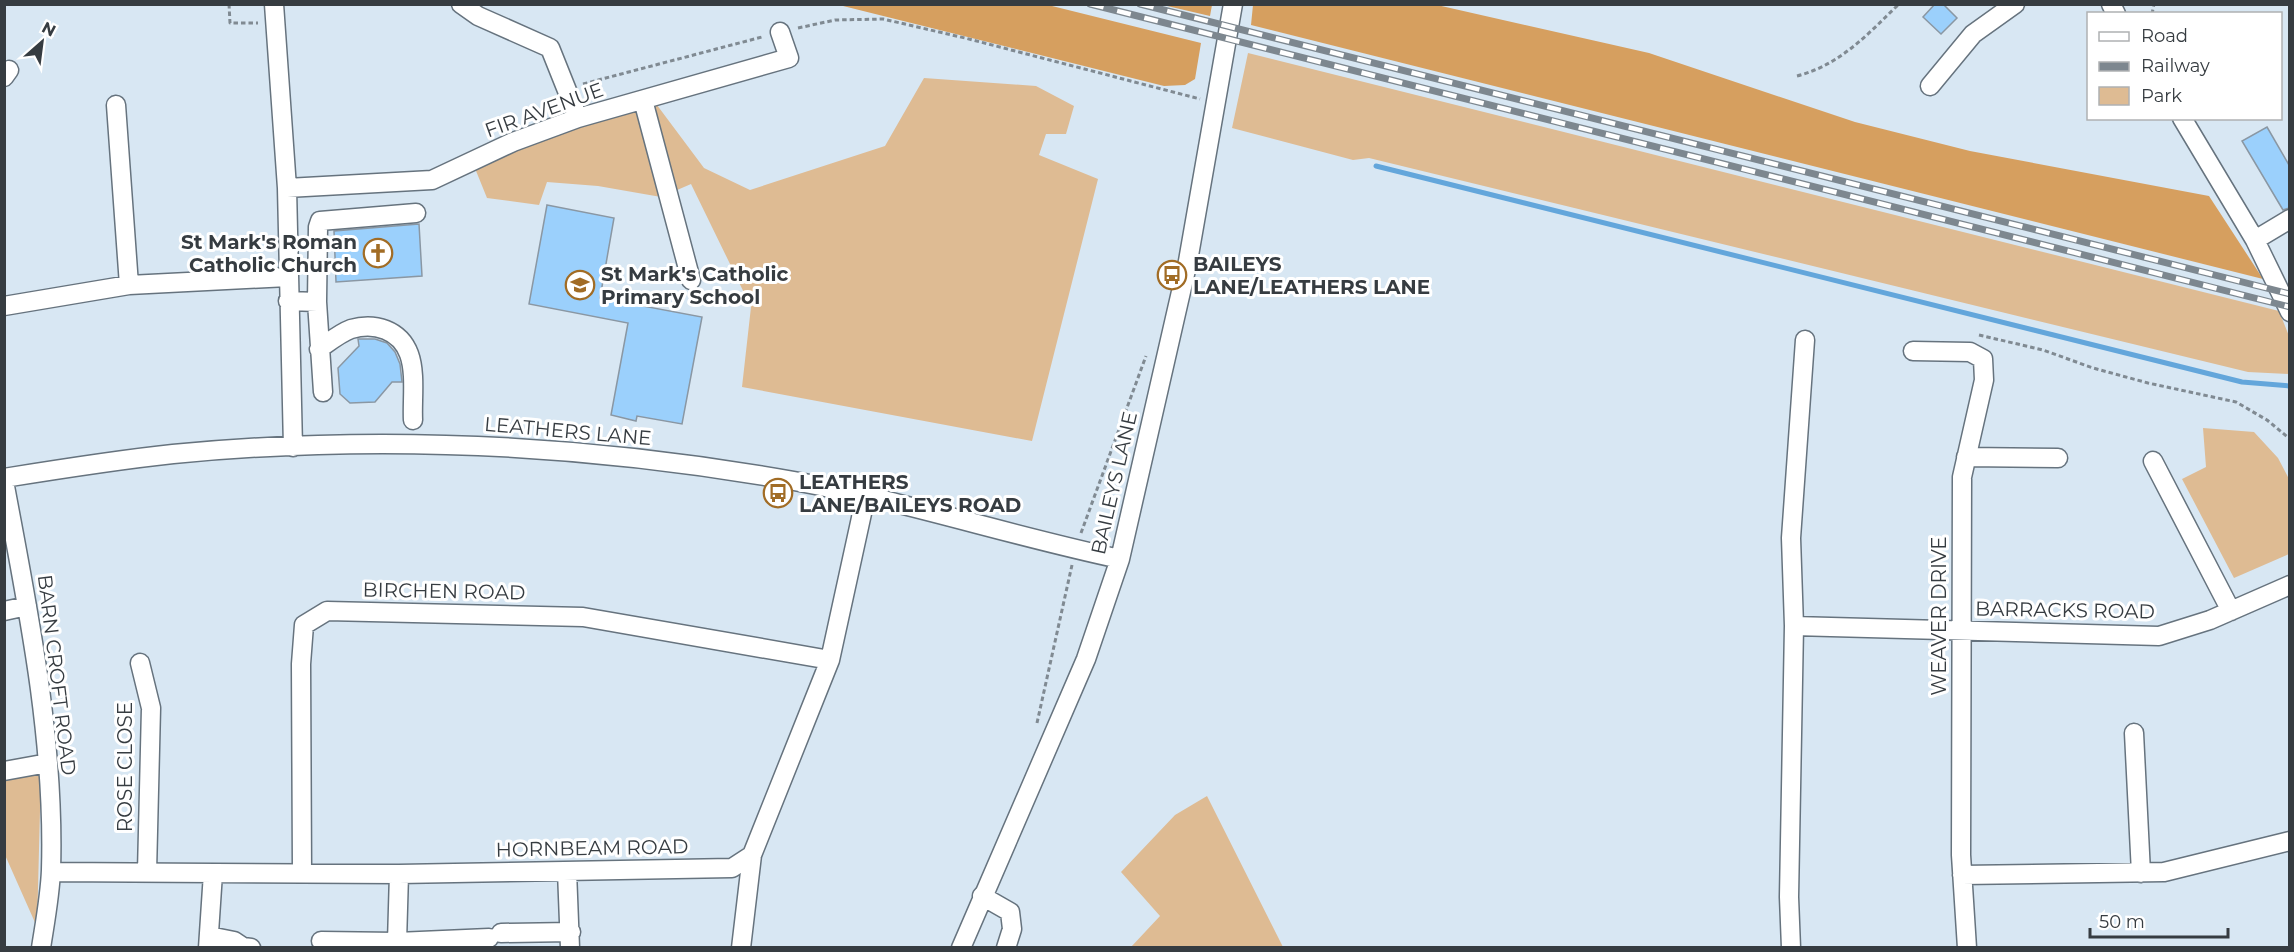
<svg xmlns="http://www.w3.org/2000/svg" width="2294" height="952" viewBox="0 0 2294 952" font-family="Montserrat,sans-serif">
<rect width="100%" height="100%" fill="#d8e7f3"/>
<path fill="#debb93" d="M1248,53L2279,311L2289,336V374L2248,372L1369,158L1353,160L1232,128Z
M924,78L1036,86L1074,106L1066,134H1046L1039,155L1098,179L1032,441L742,387L751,307L691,184L661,197L598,186L547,182L539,205L487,198L472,161L651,97L704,168L750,190L885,146Z
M2203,428L2254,432L2278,458L2289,479V554L2234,578L2182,479L2206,467Z
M41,772L37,927L5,855L4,778Z
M1207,796L1283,947H1131L1160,916L1121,872L1175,815Z"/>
<path fill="#d69f5f" d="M839,5H1048L1201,43L1195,79L1185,85L1164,86Z
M1163,5L1212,4V5L1210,16Z
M1253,5H1437L1649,53L1855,122L1970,151L2209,196L2263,279L1251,25Z"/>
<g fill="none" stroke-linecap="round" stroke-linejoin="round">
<path stroke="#63a6db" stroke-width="5" d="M1376,166L2242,382L2290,386"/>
</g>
<path fill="#9bd0fc" stroke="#8a97a3" stroke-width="1.5" d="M1935,4H1943L1957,18L1941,34L1923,17Z
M2267,127L2289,165V208L2283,210L2242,141Z
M547,205L614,218L600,298L702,317L682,424L637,416L636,421L611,415L628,323L529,304Z
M419,224L422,276L336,282L334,231Z
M358,339H375L387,343L395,352L400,364L402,382H392L375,402L350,403L340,394L338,368L359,346Z"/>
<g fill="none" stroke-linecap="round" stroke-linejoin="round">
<g stroke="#66737e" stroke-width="21">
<path id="minor" d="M274,4L287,188L293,447
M461,4L478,16L550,48L578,118
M2111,4L2116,14
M4,77L9,70
M1930,86L1973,34L2015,4
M643,100L691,280
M116,105L129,285
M2182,118L2255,240L2290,312
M287,188L432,180L513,142L578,118L789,58L780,32
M2255,240L2290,219
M288,301L317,302L323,392
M317,302L318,227L320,221L416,213
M4,306L129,285L288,277
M319,349C329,342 340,333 351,329C375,322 400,330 409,354C416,373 412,400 413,420
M1913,351L1970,352L1983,359L1984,380L1962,477L1961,855L1967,948
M1966,457L2058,458
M2153,461L2231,611
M4,478C60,469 116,460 173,454C379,434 591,445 794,481C905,501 1011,536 1120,559
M4,481C28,609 55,740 51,870C50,896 45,922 41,948
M4,611L27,606
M1794,626L2159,636L2210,620L2290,585
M140,663L151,708L147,872
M2134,733L2141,873
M4,771L48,763
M567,871L570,948
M51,872L399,874L732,868L752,855L830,660L866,495
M302,872L301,664L304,625L327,611L583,617L830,660
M1962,875L2164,872L2290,841
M982,896L1010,912L1012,929L1006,948
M501,933L571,932
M209,936L234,941L243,947L251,948
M321,941L397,942L489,938
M397,942L399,874
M208,948L213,873
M741,948L752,855
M961,948L1086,659L1120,559L1188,261L1233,4
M1791,948L1789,897L1794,626L1791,538L1805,340"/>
</g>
<path stroke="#808a92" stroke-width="3" stroke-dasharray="4.5 3" stroke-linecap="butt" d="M229,4L230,23H258
M2152,14L2154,4
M798,28L835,20L883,19L965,38L1200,99
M1797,76C1840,65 1868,34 1899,4
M583,84L762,37
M1979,335L2043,350L2093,368L2148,383L2236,402L2267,420L2290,439
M1081,533L1146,356
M1037,723L1072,565"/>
<use href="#minor" stroke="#fff" stroke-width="18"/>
<g stroke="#7d878f" stroke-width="7">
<path id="rail" d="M1090,4L2290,307
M1140,4L2290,294"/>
</g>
<use href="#rail" stroke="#fff" stroke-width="4.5" stroke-dasharray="14" stroke-linecap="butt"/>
</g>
<defs>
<g id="church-ring" transform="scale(1.5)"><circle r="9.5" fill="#fff" stroke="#a16c25" stroke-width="1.5"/><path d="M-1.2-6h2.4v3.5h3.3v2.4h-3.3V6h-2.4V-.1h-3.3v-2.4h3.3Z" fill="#a16c25"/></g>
<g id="bus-ring" transform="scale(1.5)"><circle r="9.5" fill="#fff" stroke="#a16c25" stroke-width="1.5"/><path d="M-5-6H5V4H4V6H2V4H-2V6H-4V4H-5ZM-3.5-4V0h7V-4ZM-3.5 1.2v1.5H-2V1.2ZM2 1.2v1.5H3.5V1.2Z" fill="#a16c25"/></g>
<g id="school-ring" transform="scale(1.5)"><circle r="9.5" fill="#fff" stroke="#a16c25" stroke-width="1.5"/><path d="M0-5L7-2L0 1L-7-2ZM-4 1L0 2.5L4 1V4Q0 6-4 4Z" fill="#a16c25"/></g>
</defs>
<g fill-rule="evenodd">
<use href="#church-ring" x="378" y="253"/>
<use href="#bus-ring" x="1172" y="275"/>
<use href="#school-ring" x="580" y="285"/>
<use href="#bus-ring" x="778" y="493"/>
</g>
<g text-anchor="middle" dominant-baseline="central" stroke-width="6" stroke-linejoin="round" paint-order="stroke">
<g font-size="20" fill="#363c41" stroke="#fff">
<text transform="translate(544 110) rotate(-20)">FIR AVENUE</text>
<text transform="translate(568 431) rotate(5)">LEATHERS LANE</text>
<text transform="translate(1114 483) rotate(-77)">BAILEYS LANE</text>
<text transform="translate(444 591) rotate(1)">BIRCHEN ROAD</text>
<text transform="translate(2065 610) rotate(1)">BARRACKS ROAD</text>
<text transform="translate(1939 616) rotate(-90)">WEAVER DRIVE</text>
<text transform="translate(57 675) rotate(83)">BARN CROFT ROAD</text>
<text transform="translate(125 767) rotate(-90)">ROSE CLOSE</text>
<text transform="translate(592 848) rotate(-1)">HORNBEAM ROAD</text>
</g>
<g font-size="20" font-weight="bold" fill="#363c41" stroke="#fff" text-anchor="start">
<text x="357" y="242" text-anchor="end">St Mark's Roman<tspan x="357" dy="23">Catholic Church</tspan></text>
<text x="1193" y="264">BAILEYS<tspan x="1193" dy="23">LANE/LEATHERS LANE</tspan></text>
<text x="601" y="274">St Mark's Catholic<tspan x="601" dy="23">Primary School</tspan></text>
<text x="799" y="482">LEATHERS<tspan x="799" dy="23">LANE/BAILEYS ROAD</tspan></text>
</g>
</g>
<rect width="2294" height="952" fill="none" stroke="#363c41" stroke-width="12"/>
<rect x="2087" y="12" width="195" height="108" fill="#ffffff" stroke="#afb1b3" stroke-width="1.5"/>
<rect x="2099" y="32" width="30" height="9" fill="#ffffff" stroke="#afb1b3" stroke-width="1.5"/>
<text x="2141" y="42" font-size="18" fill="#363c41">Road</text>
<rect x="2099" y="62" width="30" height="9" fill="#7d878f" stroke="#afb1b3" stroke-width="1.5"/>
<text x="2141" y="72" font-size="18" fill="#363c41">Railway</text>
<rect x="2099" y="87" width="30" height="18" fill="#debb93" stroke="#afb1b3" stroke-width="1.5"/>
<text x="2141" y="102" font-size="18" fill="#363c41">Park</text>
<g transform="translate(42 42) rotate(28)" stroke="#ffffff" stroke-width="4.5" paint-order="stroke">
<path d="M0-4.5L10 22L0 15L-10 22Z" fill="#363c41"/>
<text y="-9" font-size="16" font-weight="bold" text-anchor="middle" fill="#363c41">N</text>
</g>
<path d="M2090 928v9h138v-9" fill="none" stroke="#363c41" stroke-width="3"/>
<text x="2099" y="928" font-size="18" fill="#363c41" stroke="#ffffff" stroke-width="4.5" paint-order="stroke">50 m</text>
</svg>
